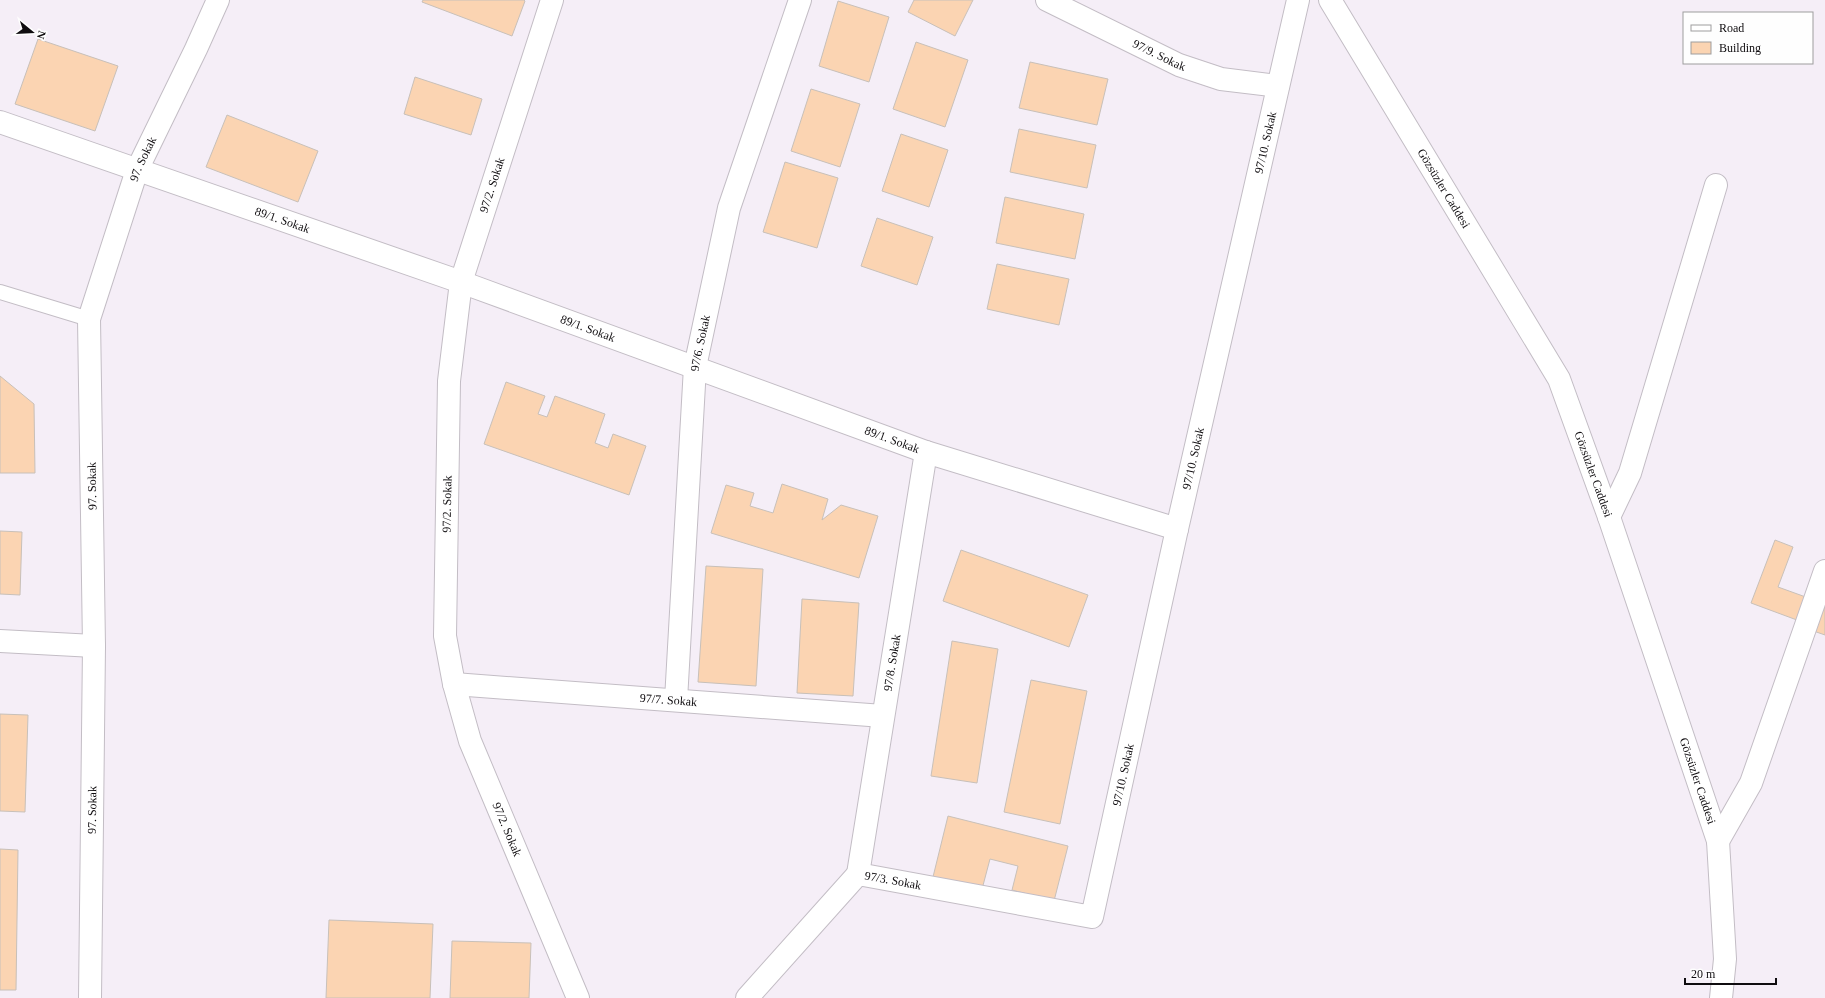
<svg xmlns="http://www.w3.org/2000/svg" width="1825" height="998" viewBox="0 0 1825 998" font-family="Georgia,serif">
<rect width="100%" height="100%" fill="#f5eef7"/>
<path fill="#fbd4b2" stroke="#c8c0b9" d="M423,0H524L525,1L512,36L422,2Z
M914,0H973L955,36L908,12Z
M838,1L889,17L869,82L819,66Z
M38,39L118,66L95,131L15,104Z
M916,42L968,60L945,127L893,109Z
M1030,62L1108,79L1097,125L1019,108Z
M415,77L482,99L471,135L404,114Z
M811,89L860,104L840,167L791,151Z
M227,115L318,151L298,202L206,167Z
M1019,129L1096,145L1087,188L1010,172Z
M901,134L948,150L929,207L882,191Z
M785,162L838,178L817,248L763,232Z
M1005,197L1084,214L1075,259L996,243Z
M877,218L933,237L917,285L861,266Z
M997,264L1069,279L1059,325L987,309Z
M0,376L34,404L35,473H0Z
M506,382L545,396L538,414L547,417L555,396L605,414L595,443L608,448L613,434L646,446L629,495L484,444Z
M782,484L828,499L822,520L841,505L878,516L859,578L711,533L726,485L754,493L750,506L773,513Z
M0,531L22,532L20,595L0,594Z
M1775,540L1793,547L1778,587L1814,600L1805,623L1751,603Z
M961,550L1088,595L1069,647L943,601Z
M706,566L763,569L756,686L698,682Z
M802,599L859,603L853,696L797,693Z
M1813,604L1825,608V635L1805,628Z
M952,641L998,649L977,783L931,776Z
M1031,680L1087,691L1060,824L1004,812Z
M0,714L28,715L25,812L0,811Z
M948,816L1068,846L1054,901L1012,890L1018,866L990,859L981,893L932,881Z
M0,849L18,850L16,990H0Z
M329,920L433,924L430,998H326Z
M452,941L531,943L529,998H450Z"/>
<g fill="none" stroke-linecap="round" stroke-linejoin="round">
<g stroke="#c3bdc5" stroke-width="16">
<path id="lane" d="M0,292L89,319"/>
</g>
<g stroke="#c3bdc5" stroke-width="24">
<g id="street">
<path id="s1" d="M552,0L461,282L449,381L445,636L454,684L470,741L578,998"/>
<path id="s2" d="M1047,0L1179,65L1221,79L1278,86"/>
<path id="s3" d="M0,122L461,282L926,452L1177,529"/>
<path d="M1609,517L1630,473L1716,185"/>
<path d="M0,641L94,646"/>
<path id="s4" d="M454,684L883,716"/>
<path id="s5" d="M676,700L695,367L729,208L800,0"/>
<path d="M1718,841L1751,783L1825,571"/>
<path id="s6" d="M858,874L926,452"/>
<path id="s7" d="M90,998L94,646L89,319L137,170L196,49L218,0"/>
<path id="s8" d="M747,998L858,874L1092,917L1177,529L1298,0"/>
</g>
</g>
<g stroke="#c3bdc5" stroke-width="24">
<g id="secondary">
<path id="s9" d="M1330,0L1559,379L1609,517L1718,841L1725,959L1721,998"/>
</g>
</g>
<use href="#lane" stroke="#fff" stroke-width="14"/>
<use href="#street" stroke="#fff" stroke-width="22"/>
<use href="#secondary" stroke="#fff" stroke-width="22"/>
</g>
<g text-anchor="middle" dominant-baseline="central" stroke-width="3" stroke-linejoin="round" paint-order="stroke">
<g font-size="12" fill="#0f0c0f" stroke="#fefefe">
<text stroke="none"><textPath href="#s2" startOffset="125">97/9. Sokak</textPath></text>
<text stroke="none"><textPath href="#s8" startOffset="1198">97/10. Sokak</textPath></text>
<text stroke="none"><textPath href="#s7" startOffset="848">97. Sokak</textPath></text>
<text transform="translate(492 185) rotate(-72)">97/2. Sokak</text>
<text stroke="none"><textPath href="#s9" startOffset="220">Gözsüzler Caddesi</textPath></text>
<text stroke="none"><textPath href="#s3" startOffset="299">89/1. Sokak</textPath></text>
<text stroke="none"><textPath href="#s3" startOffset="623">89/1. Sokak</textPath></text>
<text stroke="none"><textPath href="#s5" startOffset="358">97/6. Sokak</textPath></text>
<text stroke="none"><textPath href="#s3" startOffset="947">89/1. Sokak</textPath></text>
<text stroke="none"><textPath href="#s8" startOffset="874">97/10. Sokak</textPath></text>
<text stroke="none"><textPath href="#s9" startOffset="544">Gözsüzler Caddesi</textPath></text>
<text transform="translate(92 486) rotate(-91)">97. Sokak</text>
<text transform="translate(447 504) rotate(-89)">97/2. Sokak</text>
<text stroke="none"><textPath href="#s6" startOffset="214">97/8. Sokak</textPath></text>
<text stroke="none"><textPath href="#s4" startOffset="215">97/7. Sokak</textPath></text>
<text stroke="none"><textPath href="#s8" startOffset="550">97/10. Sokak</textPath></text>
<text stroke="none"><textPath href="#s9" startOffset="868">Gözsüzler Caddesi</textPath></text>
<text stroke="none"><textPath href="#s7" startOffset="188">97. Sokak</textPath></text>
<text stroke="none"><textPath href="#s1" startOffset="855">97/2. Sokak</textPath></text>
<text stroke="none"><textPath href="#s8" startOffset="202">97/3. Sokak</textPath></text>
</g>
</g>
<rect x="1683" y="12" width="130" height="52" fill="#fefefe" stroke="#9e9d9e"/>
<rect x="1691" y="25" width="20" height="6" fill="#ffffff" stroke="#9e9d9e"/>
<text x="1719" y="32" font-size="12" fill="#0f0c0f">Road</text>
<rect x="1691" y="42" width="20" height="12" fill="#fbd4b2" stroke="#9e9d9e"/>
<text x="1719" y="52" font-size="12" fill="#0f0c0f">Building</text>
<g transform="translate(32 32) rotate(108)" stroke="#fefefe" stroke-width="3" paint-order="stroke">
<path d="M0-3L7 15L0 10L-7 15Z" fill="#0f0c0f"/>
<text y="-6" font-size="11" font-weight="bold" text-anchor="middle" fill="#0f0c0f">N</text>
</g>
<path d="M1685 978v6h91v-6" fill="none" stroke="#0f0c0f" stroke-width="2"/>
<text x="1691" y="978" font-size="12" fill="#0f0c0f" stroke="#fefefe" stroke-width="3" paint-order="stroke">20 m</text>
</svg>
